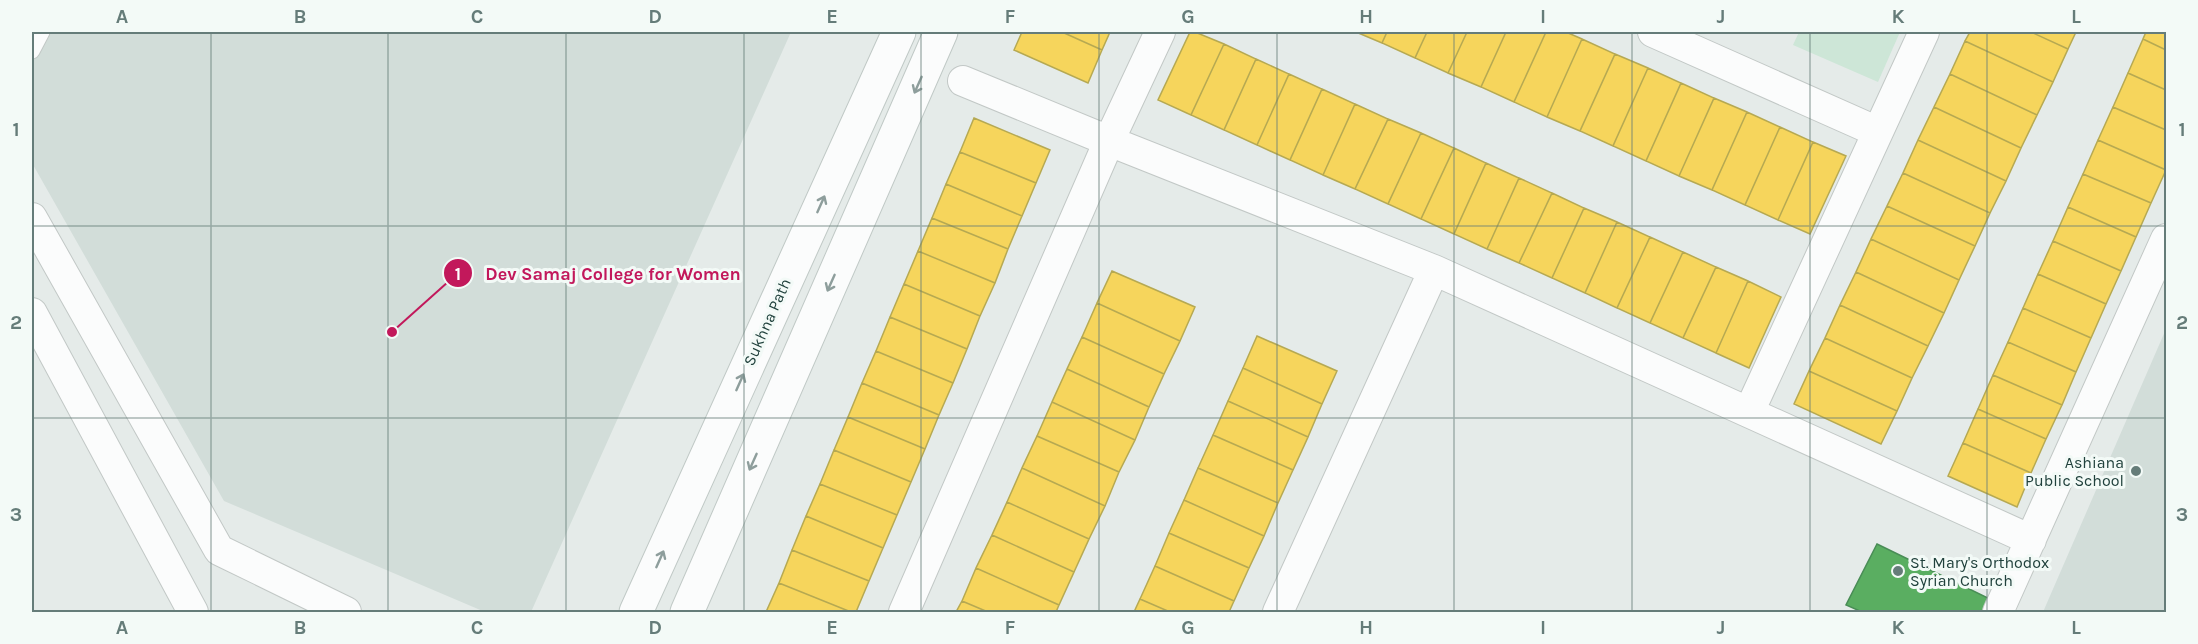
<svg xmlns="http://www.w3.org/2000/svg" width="2198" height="644" viewBox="0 0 2198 644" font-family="Karla,sans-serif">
<rect width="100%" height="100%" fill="#e5ebe9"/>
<path fill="#d2ddd9" d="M32,32H791L531,612H485L224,501L32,163Z
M2166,329V612H2043Z"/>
<path fill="#cde6d7" d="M1799,32H1900L1878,82L1793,45Z"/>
<path fill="#f6d55c" stroke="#b6a952" stroke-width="1.5" d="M1022,32H1062L1102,50L1088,83L1014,50Z
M1062,32H1110L1102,50Z
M1190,32H1195L1224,44L1191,115L1158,100Z
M1356,32H1387L1382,43Z
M1387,32H1427L1415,58L1382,43Z
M1427,32H1467L1448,73L1415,58Z
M1467,32H1506L1481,87L1448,73Z
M1506,32H1546L1514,102L1481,87Z
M1546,32H1566L1582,39L1547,117L1514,102Z
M1970,32H2031L2068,49L2053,82L1965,41Z
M2031,32H2076L2068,49Z
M2146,32H2166V50L2143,39Z
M1582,39L1615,54L1580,131L1547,117Z
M2143,39L2166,50V90L2128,73Z
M1965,41L2053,82L2037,115L1950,74Z
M1224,44L1256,59L1224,130L1191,115Z
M1615,54L1648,68L1613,146L1580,131Z
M1256,59L1289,74L1257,145L1224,130Z
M1648,68L1681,83L1646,161L1613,146Z
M2128,73L2166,90V130L2113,107Z
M1289,74L1322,89L1290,160L1257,145Z
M1950,74L2037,115L2021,148L1934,107Z
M1681,83L1714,98L1679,176L1646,161Z
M1322,89L1355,104L1323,175L1290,160Z
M1714,98L1747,112L1712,190L1679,176Z
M1355,104L1388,119L1355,189L1323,175Z
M1934,107L2021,148L2006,181L1918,140Z
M2113,107L2166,130V170L2098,140Z
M1747,112L1780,127L1745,205L1712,190Z
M974,118L1050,150L1036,183L960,152Z
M1388,119L1421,133L1388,204L1355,189Z
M1780,127L1813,142L1778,220L1745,205Z
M1421,133L1454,148L1421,219L1388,204Z
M1918,140L2006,181L1990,213L1903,173Z
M2098,140L2166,170L2151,203L2083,174Z
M1813,142L1846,156L1810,234L1778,220Z
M1454,148L1486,163L1454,234L1421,219Z
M960,152L1036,183L1022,216L946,184Z
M1486,163L1519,178L1487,249L1454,234Z
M1903,173L1990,213L1975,246L1887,206Z
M2083,174L2151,203L2136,237L2068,207Z
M1519,178L1552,193L1519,263L1487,249Z
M946,184L1022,216L1008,249L932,218Z
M1552,193L1584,208L1552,278L1519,263Z
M1887,206L1975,246L1959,280L1871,239Z
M2068,207L2136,237L2121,271L2053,241Z
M1584,208L1617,222L1585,293L1552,278Z
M932,218L1008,249L995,283L918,251Z
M1617,222L1650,237L1617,308L1585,293Z
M1650,237L1683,252L1650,323L1617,308Z
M1871,239L1959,280L1944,313L1856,272Z
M2053,241L2121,271L2106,304L2038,274Z
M918,251L995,283L980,316L904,284Z
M1683,252L1716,267L1683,338L1650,323Z
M1716,267L1748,281L1716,353L1683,338Z
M1112,271L1195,307L1180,341L1097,303Z
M1856,272L1944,313L1928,346L1840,305Z
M2038,274L2106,304L2091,338L2023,308Z
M1748,281L1781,297L1749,368L1716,353Z
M904,284L980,316L967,349L890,317Z
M1097,303L1180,341L1164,374L1082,337Z
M1840,305L1928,346L1912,378L1825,338Z
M2023,308L2091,338L2076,372L2008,342Z
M890,317L967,349L953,383L876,351Z
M1257,336L1337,371L1322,404L1243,368Z
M1082,337L1164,374L1149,407L1067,369Z
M1825,338L1912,378L1897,411L1809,371Z
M2008,342L2076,372L2062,405L1993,375Z
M876,351L953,383L939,415L862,383Z
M1243,368L1322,404L1308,437L1228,401Z
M1067,369L1149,407L1135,440L1052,402Z
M1809,371L1897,411L1881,444L1794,404Z
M1993,375L2062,405L2046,439L1978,409Z
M862,383L939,415L925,449L848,417Z
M1228,401L1308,437L1293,470L1213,435Z
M1052,402L1135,440L1119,472L1037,436Z
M1978,409L2046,439L2031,473L1963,443Z
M848,417L925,449L911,482L834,450Z
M1213,435L1293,470L1278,503L1198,468Z
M1037,436L1119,472L1105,506L1022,468Z
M1963,443L2031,473L2017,507L1948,476Z
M834,450L911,482L897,515L820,484Z
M1022,468L1105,506L1089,539L1007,502Z
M1198,468L1278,503L1264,536L1184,500Z
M820,484L897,515L883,548L806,516Z
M1184,500L1264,536L1249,568L1169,533Z
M1007,502L1089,539L1074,572L992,535Z
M806,516L883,548L869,581L792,550Z
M1169,533L1249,568L1234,601L1155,566Z
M992,535L1074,572L1059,605L976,568Z
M792,550L869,581L856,612H851L779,583Z
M1155,566L1234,601L1229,612H1170L1140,599Z
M976,568L1059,605L1056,612H988L962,601Z
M779,583L851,612H766Z
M1140,599L1170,612H1134Z
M962,601L988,612H956Z"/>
<path fill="#5aae61" stroke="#498d56" stroke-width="1.5" d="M1877,544L1990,599L1983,612H1862L1846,605Z"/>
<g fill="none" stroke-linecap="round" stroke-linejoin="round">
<g stroke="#c2c8c6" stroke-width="17">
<path id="lane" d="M32,51L42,32"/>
</g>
<g stroke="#c2c8c6" stroke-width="32">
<path id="street" d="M1653,32L1878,132
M963,81L1109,141L1434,270L2031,540
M32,218L219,550L346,612
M32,313L193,612
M1749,412L1924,32
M904,612L1109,141L1160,32
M1278,612L1434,270
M1998,612L2166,239"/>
</g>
<g stroke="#c0c9c6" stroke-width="35">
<path id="secondary" d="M636,612L899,32
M687,612L941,32"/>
</g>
<use href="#lane" stroke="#fbfcfc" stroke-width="15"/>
<use href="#street" stroke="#fbfcfc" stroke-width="30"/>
<use href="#secondary" stroke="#fbfcfc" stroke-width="33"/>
</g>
<defs><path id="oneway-shaft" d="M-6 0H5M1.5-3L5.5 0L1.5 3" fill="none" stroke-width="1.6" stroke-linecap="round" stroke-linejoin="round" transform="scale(1.5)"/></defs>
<g stroke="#8e9e9c">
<use href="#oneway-shaft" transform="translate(918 85) rotate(114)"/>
<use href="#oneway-shaft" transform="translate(821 204) rotate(-66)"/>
<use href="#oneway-shaft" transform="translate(831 283) rotate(114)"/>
<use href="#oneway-shaft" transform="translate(740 382) rotate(-66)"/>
<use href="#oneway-shaft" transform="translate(753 462) rotate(114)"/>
<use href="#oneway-shaft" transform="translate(660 559) rotate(-66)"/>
</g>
<path fill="none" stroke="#657c79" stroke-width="1.5" stroke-opacity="0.55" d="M211,32V612M388,32V612M566,32V612M744,32V612M921,32V612M1099,32V612M1277,32V612M1454,32V612M1632,32V612M1810,32V612M1987,32V612M32,226H2166M32,418H2166"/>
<g fill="#657c79" stroke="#f3faf7" stroke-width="2">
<circle cx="2136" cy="471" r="6"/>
<circle cx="1898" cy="571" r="6"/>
</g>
<g text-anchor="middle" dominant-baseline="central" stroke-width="6" stroke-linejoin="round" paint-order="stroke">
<g font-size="16" fill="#20413c" stroke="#f3faf7">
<text transform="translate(767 322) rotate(-66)">Sukhna Path</text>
</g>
<g font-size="16" fill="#20413c" stroke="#f3faf7" text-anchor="end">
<text x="2124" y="462">Ashiana<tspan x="2124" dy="18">Public School</tspan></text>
<text x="1910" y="562" text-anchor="start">St. Mary's Orthodox<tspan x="1910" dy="18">Syrian Church</tspan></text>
</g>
</g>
<path fill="none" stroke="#c2185b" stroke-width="2" d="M392 332L458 273"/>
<g fill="#c2185b" stroke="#f3faf7" stroke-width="2">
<circle cx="392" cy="332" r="6"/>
<circle cx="458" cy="273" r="15"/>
</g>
<g font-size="18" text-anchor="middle" font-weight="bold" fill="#fff">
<text x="458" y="280">1</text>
</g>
<g font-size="18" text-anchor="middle" font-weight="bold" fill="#c2185b" stroke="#f3faf7" stroke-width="6" stroke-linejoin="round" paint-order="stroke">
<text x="613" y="280">Dev Samaj College for Women</text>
</g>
<rect width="2198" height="644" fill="none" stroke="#f3faf7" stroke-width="66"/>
<rect x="33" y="33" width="2132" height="578" fill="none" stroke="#657c79" stroke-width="2"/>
<g font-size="20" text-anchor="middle" font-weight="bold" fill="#657c79">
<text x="122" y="23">A</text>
<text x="300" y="23">B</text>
<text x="477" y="23">C</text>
<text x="655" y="23">D</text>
<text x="832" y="23">E</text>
<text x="1010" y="23">F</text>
<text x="1188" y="23">G</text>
<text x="1366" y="23">H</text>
<text x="1543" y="23">I</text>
<text x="1721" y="23">J</text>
<text x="1898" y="23">K</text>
<text x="2076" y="23">L</text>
<text x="16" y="136">1</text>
<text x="2182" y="136">1</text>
<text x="16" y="329">2</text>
<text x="2182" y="329">2</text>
<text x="16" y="521">3</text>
<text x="2182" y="521">3</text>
<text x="122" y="634">A</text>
<text x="300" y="634">B</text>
<text x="477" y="634">C</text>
<text x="655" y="634">D</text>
<text x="832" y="634">E</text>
<text x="1010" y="634">F</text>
<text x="1188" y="634">G</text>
<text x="1366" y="634">H</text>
<text x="1543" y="634">I</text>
<text x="1721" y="634">J</text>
<text x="1898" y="634">K</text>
<text x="2076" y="634">L</text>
</g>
</svg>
